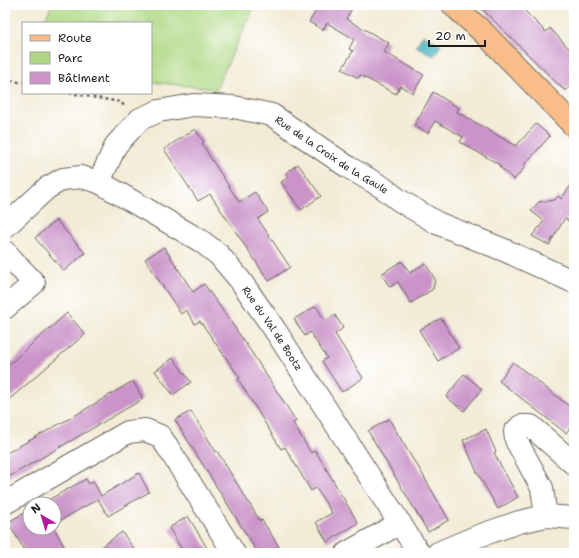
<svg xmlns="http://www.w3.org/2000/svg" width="579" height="558" viewBox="0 0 579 558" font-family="'Shantell Sans',sans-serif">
<rect width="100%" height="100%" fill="#fff"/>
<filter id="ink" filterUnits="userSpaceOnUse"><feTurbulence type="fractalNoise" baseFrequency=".025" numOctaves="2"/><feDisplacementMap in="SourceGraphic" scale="8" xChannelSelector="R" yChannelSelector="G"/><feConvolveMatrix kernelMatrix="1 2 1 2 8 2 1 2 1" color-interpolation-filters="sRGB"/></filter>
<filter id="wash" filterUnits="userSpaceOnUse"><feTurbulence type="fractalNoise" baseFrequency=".012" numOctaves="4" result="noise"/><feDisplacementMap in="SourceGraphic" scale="16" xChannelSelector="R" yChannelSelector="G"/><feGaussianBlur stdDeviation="0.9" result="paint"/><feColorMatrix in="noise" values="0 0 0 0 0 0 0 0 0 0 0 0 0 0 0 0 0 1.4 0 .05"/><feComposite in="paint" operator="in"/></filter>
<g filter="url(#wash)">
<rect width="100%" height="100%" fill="#f2ebd5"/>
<path fill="#aed883" stroke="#657a50" d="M52,5H255L216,89L151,82V23H43Z"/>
<path fill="#48b6c1" stroke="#32696e" d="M423,35L441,45L434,56L416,46Z"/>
<g id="blocks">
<path fill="#ca94c9" d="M320,5H354L346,19L389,43L384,52L424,75L413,93L400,86L396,94L360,75L358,78L342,69L353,51L349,49L354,39L327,23L323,30L309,22Z
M478,5H519L546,32L550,28L574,54V83L565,91Z
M433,92L459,108L457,112L516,146L536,124L550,136L524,165L525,167L514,180L499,166L500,165L460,142L463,137L435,121L428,133L414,126Z
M195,129L204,142L202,143L210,157L239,202L255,192L268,212L258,219L290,267L269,281L210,194L198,201L164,149Z
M298,164L321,196L301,210L281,182L289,177L286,173Z
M574,181V226L565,218L549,245L532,236L544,221L531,211L539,202L555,200L558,196L561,199Z
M56,220L85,253L64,271L35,238Z
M164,247L193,292L204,284L233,325L252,353L287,407L296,421L293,423L311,453L315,450L358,523L327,542L316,522L332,513L316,488L311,491L285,447L281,449L238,379L240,378L200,321L195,324L186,310L181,314L145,259Z
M402,261L410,273L425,263L435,279L433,289L411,303L398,282L390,287L381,274Z
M316,306L325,321L335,315L343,328L335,334L363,378L342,392L322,361L327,358L310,332L305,336L294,319Z
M67,313L85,334L5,403V368Z
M441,318L459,348L438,361L419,330Z
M173,358L191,382L173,395L155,371Z
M513,362L574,410V423L566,433L499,381Z
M464,374L482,389L464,411L446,397Z
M133,381L143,399L5,479V454L74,416Z
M191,411L216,452L217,451L260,521L262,520L283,553H258L175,420Z
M389,419L415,463H416L449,520L428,532L368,431Z
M486,429L496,452L494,453L518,497L498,509L477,472L463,440Z
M139,473L149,492L108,516L98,499L54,524V504H41L86,479L89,484L93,481L101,496Z
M30,510V528H54L68,553H26L8,522Z
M188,516L210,553H184L169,528Z
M122,532L137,553H93Z"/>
</g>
</g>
<g filter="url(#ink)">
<use href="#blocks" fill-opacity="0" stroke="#67645d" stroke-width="1"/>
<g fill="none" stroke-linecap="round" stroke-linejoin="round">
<g stroke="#67645d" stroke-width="24">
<g id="minor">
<path id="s1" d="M99,182L116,145L140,119L159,111L193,105L234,107L272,115L348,167L382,187L399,200L437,223L504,250L574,282"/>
<path id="s2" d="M5,227L47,188L63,179L81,177L99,182L201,241L219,255L240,280L275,330L419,553"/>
<path d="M5,252L34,283L5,308"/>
<path d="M5,503L128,432L145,430L160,436L167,446L234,553"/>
<path d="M546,516L542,488L516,440L515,432L521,426H531L574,464"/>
<path d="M347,553L400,523"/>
<path d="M438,553L476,537L519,522L546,516L574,518"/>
</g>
</g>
<g stroke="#67645d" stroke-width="24">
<path id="major" d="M453,5L485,34L574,126"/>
</g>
<path stroke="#67645d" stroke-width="2.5" stroke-dasharray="3 3" stroke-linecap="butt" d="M5,79L23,83
M69,93L120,102L126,107"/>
<use href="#minor" stroke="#fff" stroke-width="22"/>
<use href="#major" stroke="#f8bd89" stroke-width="22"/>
</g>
</g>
<g text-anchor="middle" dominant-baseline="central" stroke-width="4" stroke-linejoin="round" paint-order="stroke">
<g font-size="10" fill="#1c1c1c" stroke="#fff">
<text stroke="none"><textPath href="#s1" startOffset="283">Rue de la Croix de la Gaule</textPath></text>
<text stroke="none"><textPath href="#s2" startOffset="344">Rue du Val de Bootz</textPath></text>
</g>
</g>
<rect width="579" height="558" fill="none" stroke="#fff" stroke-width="20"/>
<rect x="22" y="22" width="130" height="72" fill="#ffffff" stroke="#a4a4a4"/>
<rect x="30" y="35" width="20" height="6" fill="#f8bd89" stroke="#a4a4a4"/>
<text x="58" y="42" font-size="12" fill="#1c1c1c">Route</text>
<rect x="30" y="52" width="20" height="12" fill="#aed883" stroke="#a4a4a4"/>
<text x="58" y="62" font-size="12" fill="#1c1c1c">Parc</text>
<rect x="30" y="72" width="20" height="12" fill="#ca94c9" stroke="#a4a4a4"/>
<text x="58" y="82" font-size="12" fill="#1c1c1c">Bâtiment</text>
<g transform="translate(42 516) rotate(322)"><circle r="19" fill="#ffffff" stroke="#a4a4a4"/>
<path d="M0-3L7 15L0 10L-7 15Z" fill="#b5179e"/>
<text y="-6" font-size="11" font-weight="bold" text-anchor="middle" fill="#1c1c1c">N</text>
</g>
<path d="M429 40v6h56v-6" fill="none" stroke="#1c1c1c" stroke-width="2"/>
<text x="435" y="40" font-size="12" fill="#1c1c1c" stroke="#ffffff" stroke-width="3" paint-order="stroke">20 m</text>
</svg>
